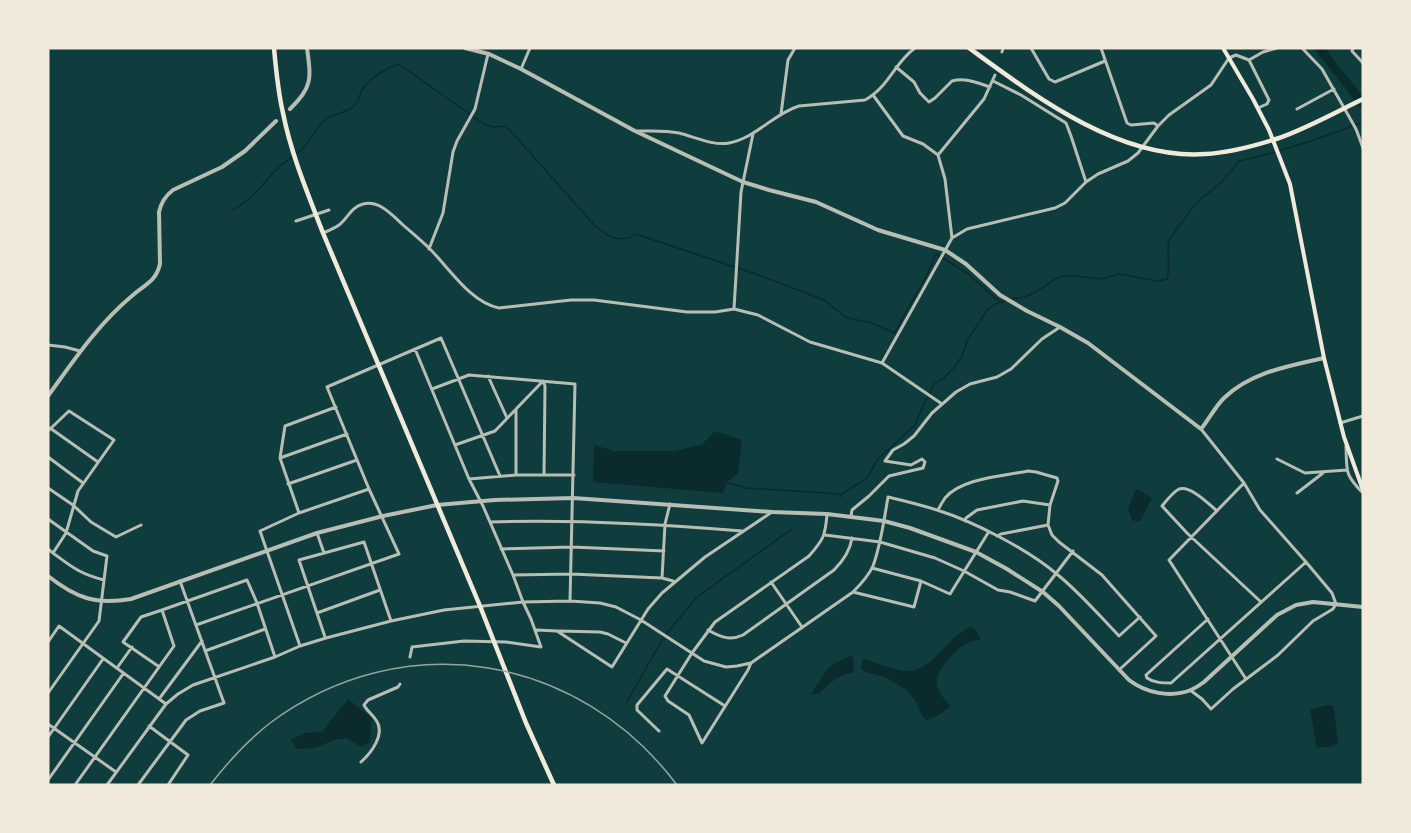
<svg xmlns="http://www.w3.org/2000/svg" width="1411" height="833" viewBox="0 0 1411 833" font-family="'Varela Round',sans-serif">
<rect width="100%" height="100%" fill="#0f3d3e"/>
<path fill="#0a2a2b" d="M715,431L742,440L738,473L728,481L723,493L593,482L594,445L614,451H674L701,445Z
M1136,489L1152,498L1141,520L1138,522L1132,520L1128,509Z
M969,627C975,627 977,633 980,638V640C975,640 970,641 966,644C954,650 934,672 937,686C939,694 945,700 951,706L939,715L927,720L923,717L915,700L905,689L885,677L869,673L862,670L861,668L863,659C875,662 887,668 899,670C925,676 937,653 954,638C958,634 964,631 969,627Z
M851,656L853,658L854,672C838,675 829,683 819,694H811L828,668L841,660Z
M348,699L372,718L369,743L360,747L347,738L334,740L315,748L298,749L290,740L305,733L322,732Z
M1329,705L1334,707V709L1338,743L1334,746L1317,748L1310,709Z"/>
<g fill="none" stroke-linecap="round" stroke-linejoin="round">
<path stroke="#0a2a2b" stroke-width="1.5" d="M296,154C311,144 313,130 326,119C335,113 348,113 355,105C359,100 360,93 363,88C371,77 386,69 398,64L407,70L484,124L493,127L506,126L596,227C609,237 621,244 636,234L756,274L824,300L847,318L872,323L895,333C907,306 926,282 936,254L967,273L1000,302
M233,210C252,200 262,184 277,169C281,164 287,161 292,157
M727,482L745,488L841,494
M840,497L842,494L867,478L878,459L915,425L923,406L935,383L943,379L956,365L962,356L968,339L988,309L995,304L1010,299L1025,297L1039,290L1057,278L1065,276H1075L1101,279L1119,274L1158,281L1167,279C1171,266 1166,253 1169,240L1196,203L1222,182L1239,161C1282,152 1322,138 1363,122
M627,702L663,638L697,597L792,529"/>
<path stroke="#0a2a2b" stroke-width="9" d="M1319,48L1363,104"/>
<path stroke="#b8beb3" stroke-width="3" d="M1031,48L1049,79L1055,82L1105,61
M1101,48L1127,123L1131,125L1154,123L1158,126
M1302,48L1322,69L1356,129L1363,148
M1353,48L1352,51L1363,63
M1002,52L1003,48
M1249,60L1269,100L1267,104L1258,108
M896,67L914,82L920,93L929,102L935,98L952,81C965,77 978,83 990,87
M521,69L530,48
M993,81L1021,95L1066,123L1071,136L1086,182
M873,95L903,136L923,144L938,155L945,179L952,238
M1297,109L1334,89
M781,114L788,60L795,48
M637,131C651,131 665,130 679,133C695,137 713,146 729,143C756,138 773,114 799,106L865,100C888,88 895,62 915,48
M938,155L984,99L995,75
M296,221L329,210
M323,233C328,231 335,228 339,225C348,218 351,207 363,204C379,200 391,214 402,224C411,232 421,240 430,249C449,268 471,303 499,308L571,300H594L687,312H715L734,309L758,315L810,342L882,363L942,404
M429,249L443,213L453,152L457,141L475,109L488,54
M734,309L741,192L753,134
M48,345L65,347L80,351
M882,363L952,238L967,229L1055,208L1065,203L1086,182L1098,174L1128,161L1138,153L1158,126L1169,115L1211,85L1229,58L1236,55L1249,60L1263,52L1277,48
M488,376L507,418
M543,381L545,386L544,475
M432,389L469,375L575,384L570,601
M516,409V475
M1340,423L1363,416
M50,428L98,462
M48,431L69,411L114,440L78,491L66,533L53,553L48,549
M455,445L495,431L543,381
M1346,446C1347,471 1344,474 1363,493
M48,457L83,483
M280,458L347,434
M1277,459L1305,473L1347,470
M469,479L516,475H574
M1244,483L1169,560L1246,679
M288,484L357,460
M48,488L73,505L91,522L116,537L141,525
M1297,493L1323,473
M938,510C940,506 943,501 945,498C961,478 1004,476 1028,471L1036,472L1057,478L1058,481L1050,505L1048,525L1052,535L1059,542L1102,575L1156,636L1119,670
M1217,511C1209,504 1190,485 1179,489C1173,492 1166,501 1162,506L1187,533L1261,602
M299,513L280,458L285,426L336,407
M851,516L852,510L869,496L889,476L923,468L925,462L922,459L911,465L885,461L893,450L904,444L914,436L932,413L956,392L970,384L997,377L1011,369L1042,339L1060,327
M48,519L93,551L107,556L99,621L48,693
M965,521L966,518L977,510L1023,501L1050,505
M491,522C575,519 658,524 742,531
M317,533L324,553
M825,535L880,542L935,558L964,571L998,590L1010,592L1035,601L1073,551
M997,536L1001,534L1048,525
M501,549L572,547L664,551
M53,553C72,567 80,574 104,580
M872,568L921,581L950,594L988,533
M513,575L571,574L662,578L673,581
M662,578L665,524L670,504
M771,582L802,627
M853,592L914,607L921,581
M317,613L380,590
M1208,619L1146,675L1147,678C1154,683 1163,683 1171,683L1306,562
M196,625L399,554L369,489L327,387L441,338L500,476
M536,630L557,631L612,667L648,609L662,593L705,557L772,512
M708,630C720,637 730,641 743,635L834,570C843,561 850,551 852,538
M559,631L600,632L608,634L626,643
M325,637L299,560L364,542L391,621
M48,642L59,626L166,704
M300,646L260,531L299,513L369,489
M205,651L265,629
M410,657L412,647L464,641L506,642L541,647L531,619L523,602L513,575L483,506L469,479L415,349
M751,663L748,670L702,743L689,715L668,701L665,696L692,653L715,622L809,556C824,539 825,536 827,515
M158,666L123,642L141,617L162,610
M117,668L132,647
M1190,690L1202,699L1211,709L1233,689L1278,655L1313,621L1333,609L1336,604L1332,593L1306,562L1260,510L1244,483L1201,429
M159,699L202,641
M48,724L116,772
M149,726L188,755L168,785
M659,731L637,710V705L667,669L725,706
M48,737L103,659
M361,762C371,753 386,734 376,720C372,714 367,711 364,705L368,700L398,687L400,684
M48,780L123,674
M75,785L174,646L162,610L247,580L257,603L275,657
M107,785L166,704L178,694L193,685L275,657L300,646L326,638L391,621L444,610L523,602L570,601L600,603L616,607L641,620L704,661L726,667L737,666L751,663L853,592C860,585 869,575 873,566C881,544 884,520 888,497C905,501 921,505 937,510C975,522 1027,549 1058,575C1080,593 1099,615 1119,636L1140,617
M138,785L186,720L200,711L224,703L180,581"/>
<path stroke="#b8beb3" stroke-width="4" d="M465,48L489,54L521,69L635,131L743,182L769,190L816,202L878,230L945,250L966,264L1000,295L1027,311L1060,327L1088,343L1201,429C1209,419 1215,407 1224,398C1251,372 1289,366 1324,358
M290,109C313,87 311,78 307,48
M48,396C74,360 98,324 133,295C146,284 156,281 160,264L159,212C161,203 165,196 173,190L222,167L245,151L276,121
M48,576C76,598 95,605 131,599L317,533L383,516L437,505L495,500L573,498L772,512L827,514L884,521L910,528L976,552L1007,569L1043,592L1059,606L1129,680C1146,693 1170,698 1191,690C1195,688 1200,685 1204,682L1277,615L1296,605L1313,602L1363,607"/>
<path stroke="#f1e9da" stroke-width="4" d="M1223,48L1253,99L1269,130L1290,184L1324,358L1344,437L1363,490"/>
<path stroke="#f1e9da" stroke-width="4.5" d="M969,48C1035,96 1119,160 1205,154C1228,153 1254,146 1276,139C1304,130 1336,112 1363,99"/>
<path stroke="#f1e9da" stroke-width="4.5" d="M274,48C276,70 278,92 283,113C291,154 308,194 323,233L480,606L526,723L554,785"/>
<path stroke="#97a49c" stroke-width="1.5" d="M210,785C228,762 247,741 270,723C403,624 579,654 677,785"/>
</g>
<rect width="1411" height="833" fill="none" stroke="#f1e9da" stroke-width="99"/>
</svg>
